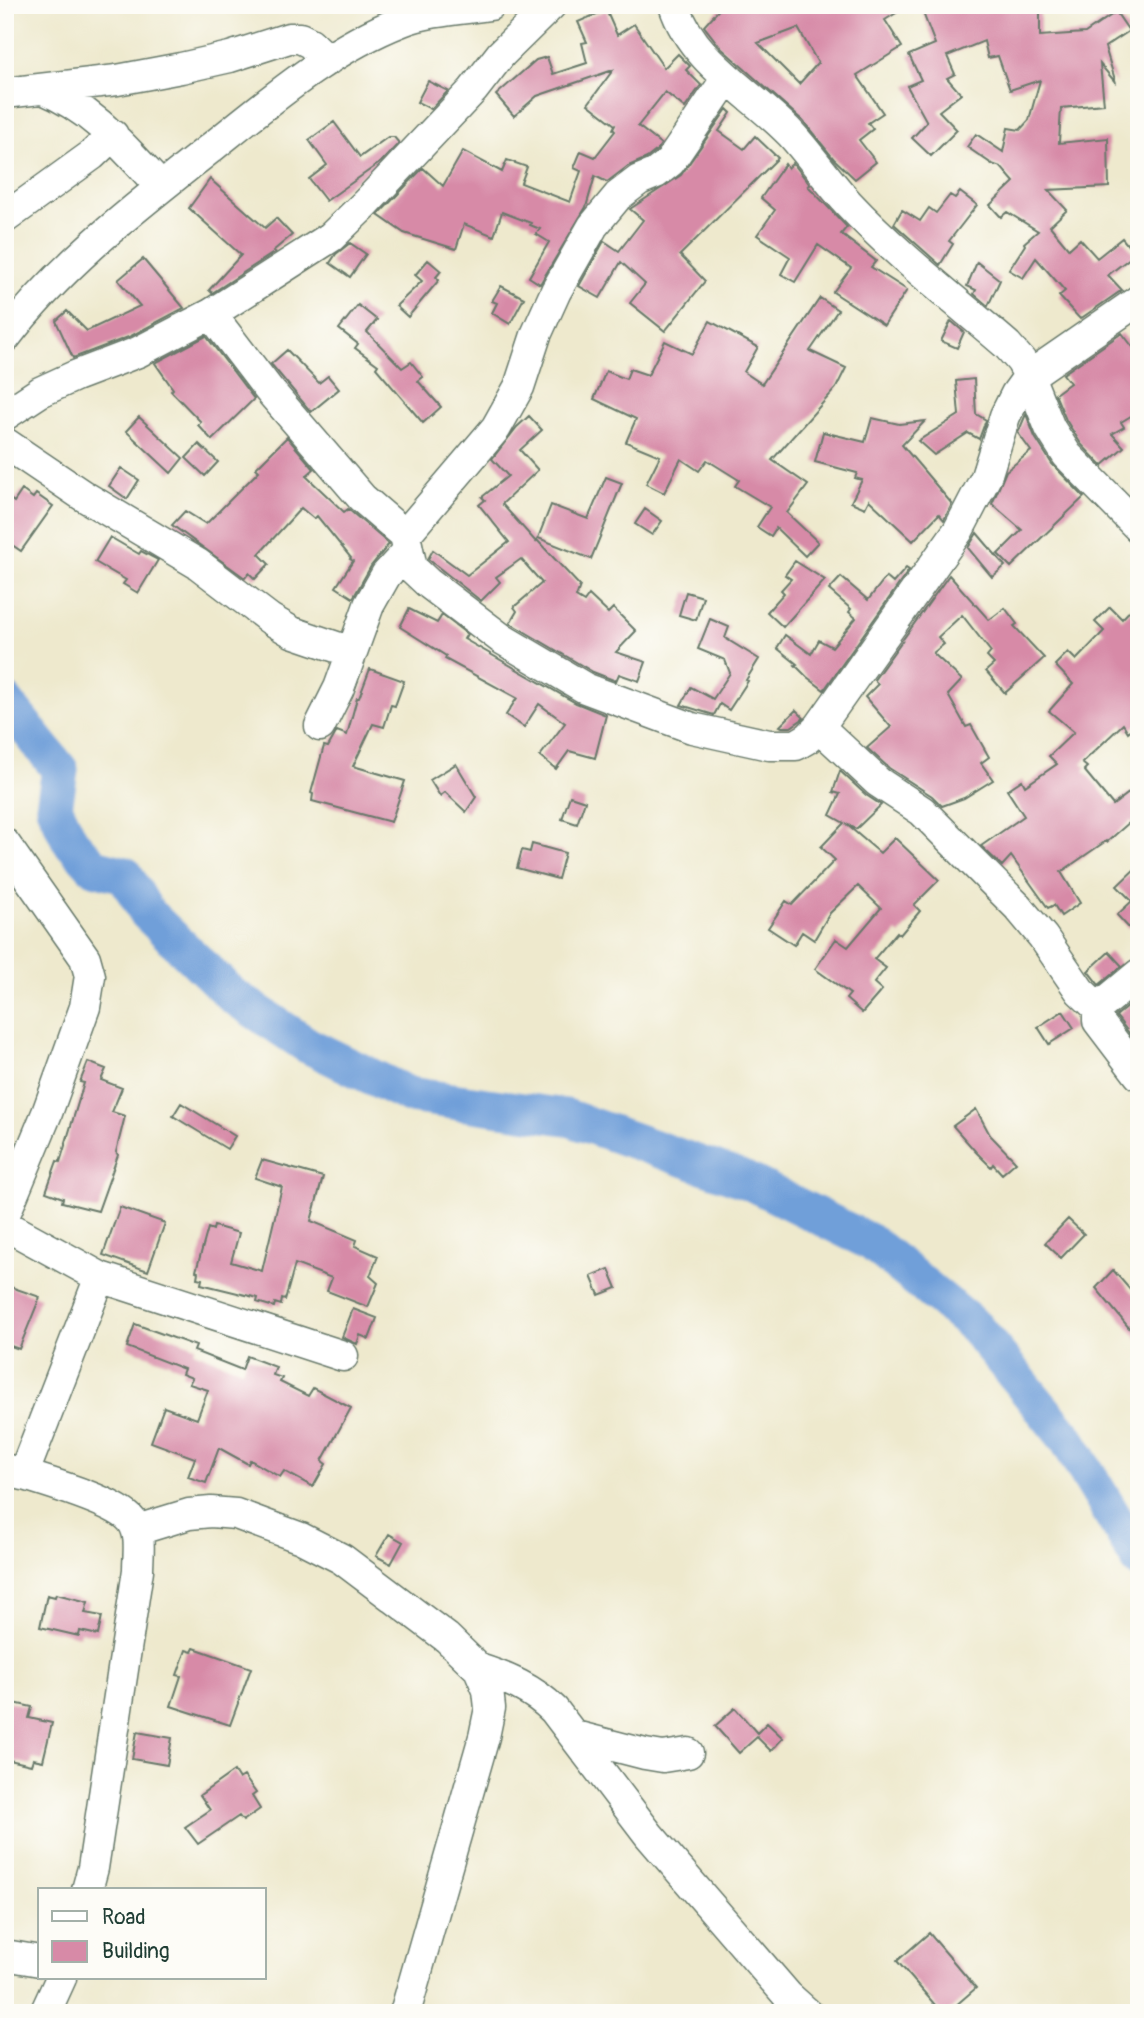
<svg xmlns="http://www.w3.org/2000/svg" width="1144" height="2018" viewBox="0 0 1144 2018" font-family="Pangolin,sans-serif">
<rect width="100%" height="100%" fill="#fdfcf7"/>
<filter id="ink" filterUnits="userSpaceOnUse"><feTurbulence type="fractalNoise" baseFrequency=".0143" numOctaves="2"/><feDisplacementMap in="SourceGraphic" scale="14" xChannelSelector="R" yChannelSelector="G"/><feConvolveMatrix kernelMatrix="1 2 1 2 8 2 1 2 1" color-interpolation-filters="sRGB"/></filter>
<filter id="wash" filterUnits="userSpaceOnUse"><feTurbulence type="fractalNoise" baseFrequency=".00686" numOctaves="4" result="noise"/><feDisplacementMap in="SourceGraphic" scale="28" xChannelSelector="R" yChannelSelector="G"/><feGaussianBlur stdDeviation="1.57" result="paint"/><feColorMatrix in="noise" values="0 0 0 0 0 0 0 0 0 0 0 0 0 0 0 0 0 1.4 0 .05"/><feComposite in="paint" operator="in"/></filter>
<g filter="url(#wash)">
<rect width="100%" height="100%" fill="#eee9cd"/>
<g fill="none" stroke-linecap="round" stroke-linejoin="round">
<path stroke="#6f9fd9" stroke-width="37" d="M5,701L60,770L54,807L70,841L94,867L125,875L147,913L233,996L307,1045L409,1095L566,1117L748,1181L872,1243L975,1327L1067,1439L1139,1560"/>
</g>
<g id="blocks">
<path fill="#d78aa7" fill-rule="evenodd" d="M723,5H909L885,20L902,47L857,75L883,113L868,123L873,129L859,140L876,162L855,179L834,159L803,121L721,48L704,26ZM798,28L818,63L799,84L758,43Z
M920,5H1040V36L1085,33L1116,12L1129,31L1105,47L1116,83L1100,64L1104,104L1061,108L1059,143L1108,138L1109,187L1048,190L1067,210L1050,226L1069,249L1080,239L1097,258L1122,238L1135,254L1108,275L1122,290L1080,319L1059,296L1065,291L1036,258L1023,278L1009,270L1025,245L1024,243L1038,231L1007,212L1001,217L990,205L1014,182L1001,167L992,164L967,147L976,134L1003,152L1008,128L1020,130L1029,120L1040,80L1010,90L998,56L988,58L984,41L947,56L955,74L947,78L961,94L939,111L957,130L931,156L912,138L927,122L907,86L921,80L909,55L935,44Z
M606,10L617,35L634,24L664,68L678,54L690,66L686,70L701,85L685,108L665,92L638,126L661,144L657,150L647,158L628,166L607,182L595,176L586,207L540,284L529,277L549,242L536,234L540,229L530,225L531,223L502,212L494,236L464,224L456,249L404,233L378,215L423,168L443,186L463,151L502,172L507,160L527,167L521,183L570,202L581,171L574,168L581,151L595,157L615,131L613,129L615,125L588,104L613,70L537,96L514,116L496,95L536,60L547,57L553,74L587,63L582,43L587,42L578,22Z
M428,81L448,91L431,109L417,102Z
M727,109L731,113L719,131L744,149L755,136L778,158L680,255L705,281L665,331L630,303L645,284L621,262L600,298L579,286L604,241L619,251L643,220L630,209L681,175Z
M334,122L360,157L388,137H394L399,143L381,162L326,201L309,179L327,165L309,140Z
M793,163L810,185L808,186L847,227L841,234L876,261L871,267L907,290L884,325L833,292L851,268L818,245L795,282L781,274L790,257L757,235L775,210L761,198L785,164L788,168Z
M210,179L265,228L276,218L292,235L273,251L275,252L212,293L209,290L241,255L189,208Z
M960,192L977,205L949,241L953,244L940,265L894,224L902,210L920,221L929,208L936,213L950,195L955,198Z
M350,243L366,254L350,277L330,263L336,254Z
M143,259L184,308L131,336L73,358L56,321L67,311L87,331L140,306L118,280Z
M428,260L441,271L436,277L439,280L408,317L396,306L422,281L415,275Z
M977,262L1000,280L988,306L974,294L976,290L967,286Z
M501,286L524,298L510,324L492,313L497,303L492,301Z
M820,298L838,310L810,351L846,368L836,388L772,460L808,485L787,513L818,542L805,556L776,528L771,536L757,527L770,507L735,486L739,480L707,460L699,471L681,459L664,493L646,484L660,456L626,442L636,419L594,399L606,371L626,379L630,369L648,375L665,341L692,354L710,321L758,347L744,372L762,384Z
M358,305L377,320L367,332L402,368L411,362L423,377L418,381L441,407L423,423L376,368L378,365L355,348L358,344L339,329Z
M951,321L964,332L957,348L941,341Z
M1122,333L1139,355V411L1121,422L1124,427L1112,434L1124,447L1102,466L1081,444L1066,420L1055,394L1070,383L1063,374Z
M206,336L254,399L212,440L198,425L201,422L171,391L173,389L155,363Z
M287,350L319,383L328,376L339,389L311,412L271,364Z
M974,379L976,414L986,420L979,439L968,433L934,455L918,441L959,415L956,381Z
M1026,414L1035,437L1052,464L1084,497L1011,567L998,554L1022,530L992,504L1006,471L1031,451L1018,433Z
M529,416L542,430L520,450L538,470L502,504L536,542L537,540L580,586L576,597L584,602L589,595L608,613L613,608L636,631L616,652L646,662L639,681L619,674L616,681L593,672L510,623L517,611L514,607L542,583L521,559L496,577L500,582L481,601L428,559L433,550L467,575L509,542L479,505L485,500L482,497L508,476L492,459L517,427Z
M139,417L183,458L171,473L126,431Z
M872,418L899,424L925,421L902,445L952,504L944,520L939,514L913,541L869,500L865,508L851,502L862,480L855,478L857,473L815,462L823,432L865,442Z
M287,437L314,469L306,476L344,512L348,509L389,544L371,566L353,598L336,587L353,561L350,559L351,558L317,516L314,519L301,508L259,554L269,564L255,579L249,573L245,578L172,525L185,511L206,524L259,471L256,468Z
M199,444L218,462L205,476L186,458Z
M121,468L139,480L127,499L109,486Z
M606,477L622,483L591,559L538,538L551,505L588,519Z
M22,490L33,498L36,494L53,506L21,551L5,540V495L14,502Z
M645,509L662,521L652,535L635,524Z
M977,533L1005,566L992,577L968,548Z
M110,537L139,554L141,551L158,560L138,593L123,584L126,580L95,562Z
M795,561L825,580L783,627L767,612L784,593L781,590L791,579L785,575Z
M906,568L909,570L824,690L807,677L795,665L797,664L777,648L785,635L811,654L819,640L832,647L856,618L849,612L851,609L829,590L841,577L868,600L886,577L893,583Z
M949,575L989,620L1005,608L1017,624L1014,626L1044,658L1005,693L986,671L994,664L987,657L991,652L962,615L938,637L944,644L933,653L962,680L948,695L966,727L971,725L989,757L981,763L993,780L964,798L942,806L932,796L889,768L867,748L891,727L865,697L878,684L874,680Z
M686,592L703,597L696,620L679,615Z
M1139,601V723L1128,732L1123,724L1082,763L1087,767L1084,770L1113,805L1130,792L1139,804V828L1131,821L1107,842L1106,841L1061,872L1080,903L1061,916L1054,905L1048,908L1011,856L1002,866L981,846L1024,816L1007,790L1022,780L1025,786L1057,764L1049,756L1074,732L1049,711L1073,684L1055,665L1068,652L1076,660L1104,631L1095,622L1110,607L1122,619Z
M409,609L437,623L442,615L467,634L464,639L576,703L606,715L595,758L569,751L556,769L540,756L565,723L539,704L524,727L506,715L517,698L445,659L446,656L400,627Z
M710,619L729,627L725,638L759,659L746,680L748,681L729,710L720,704L714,715L681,705L691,687L713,699L730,673L725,660L698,649Z
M370,669L404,681L395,706L391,705L384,727L373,724L353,766L405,781L391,822L312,801L313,794L311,793L324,746L328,747L337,731L347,735L357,698H359Z
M796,710L804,718L791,727H782L780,726Z
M456,764L476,797L466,812L445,792L440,796L430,780Z
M840,771L866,795L881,805L856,829L846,824L880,853L895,838L939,880L914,905L920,911L900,935L897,932L874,959L886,968L874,983L882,990L862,1013L846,999L850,994L815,969L836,939L848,947L881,908L858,886L830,913L814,940L802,932L794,945L768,928L786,901L792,905L835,860L821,847L844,823L830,815L840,794L833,792Z
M570,796L585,801L577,824L562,819Z
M532,844L565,853L558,879L517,868L522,850L530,852Z
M1139,865V918L1129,928L1117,915L1132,901L1117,886Z
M1109,952L1122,966L1099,985L1088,971Z
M1139,997V1046L1116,1016Z
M1063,1011L1074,1028L1049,1044L1038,1027Z
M88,1062L106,1069L101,1080L122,1088L112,1112L125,1116L116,1152L118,1155L98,1211L62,1202L63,1198L46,1192L57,1161L60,1162L84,1083L80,1082Z
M181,1103L235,1136L227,1149L173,1116Z
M976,1109L990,1135L1016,1162L1002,1174L993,1164L991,1167L976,1152L953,1126Z
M262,1160L323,1177L311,1221L357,1240L355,1246L378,1256L370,1276L378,1283L368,1307L327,1291L332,1278L295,1264L285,1300L282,1299L281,1305L275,1303L274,1307L257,1302L258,1298L201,1284L202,1279L197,1278L198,1272L196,1271L208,1228L213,1230L214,1226L239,1233L231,1262L262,1271L282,1187L255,1178Z
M120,1207L165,1223L148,1271L103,1255Z
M1068,1219L1084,1234L1061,1258L1045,1243Z
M609,1269L617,1288L599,1295L591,1276Z
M1113,1270L1139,1300V1340L1096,1288Z
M5,1285L40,1297L19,1349L5,1344Z
M353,1309L377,1318L369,1339L360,1335L357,1344L342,1337Z
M135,1324L196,1346L194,1351L242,1370L247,1356L276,1367L273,1375L282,1378L280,1382L308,1396L313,1388L351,1408L322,1461L326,1464L313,1487L284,1471L280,1477L250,1460L248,1464L219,1448L206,1483L188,1477L195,1458L151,1442L164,1407L197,1419L208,1390L189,1384L192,1378L182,1374L184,1369L127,1347Z
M389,1534L403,1542L391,1564L376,1556Z
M56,1594L88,1602L85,1613L102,1616L98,1635L80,1631L79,1636L40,1627L47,1595L55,1597Z
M194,1648L251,1668L230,1725L171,1706L181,1676L177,1675L186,1650L192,1652Z
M5,1701L32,1707L29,1718L52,1723L43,1761L33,1759L31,1765L5,1759Z
M735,1708L757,1733L767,1723L783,1738L771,1751L757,1737L739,1753L715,1726Z
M137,1732L172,1738L167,1765L132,1759Z
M234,1771L239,1779L244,1776L256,1793L252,1796L260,1809L243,1821L239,1816L198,1844L185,1827L210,1810L200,1795Z
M929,1933L976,1988L947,2013H942L897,1961Z"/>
</g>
</g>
<g filter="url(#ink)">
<use href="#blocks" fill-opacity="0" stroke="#67796a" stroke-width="2"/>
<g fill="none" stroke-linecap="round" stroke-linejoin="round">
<g stroke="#67796a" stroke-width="33">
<path id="minor" d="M674,5C692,62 752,93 791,134C811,156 828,181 848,203C897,255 954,299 1007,345L1021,361L1029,376L1050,428L1067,455L1139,528
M43,89C94,110 124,148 161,187
M5,93L117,80L181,68L230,57L289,38H300L310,43L328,60
M5,218L92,155L113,135
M211,314L269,390L362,498L405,535L412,568L428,583L502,639L585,688L692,728L769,745H796L808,738L819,727L958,531L986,477L1005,416L1016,394L1029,376L1139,300
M5,338C62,263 139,205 212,147C271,100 330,49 402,21C427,11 463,9 490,5
M5,415L40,392L75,376L138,352L211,314L331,237L365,204L473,90L501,54L551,5
M5,443L82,495L198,564L270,619L292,632L351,652
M405,535L496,428L519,387L536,335L556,291L593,226L618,196L639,180L656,173L670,162L727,78
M320,726L339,688L369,605L386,575L408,551
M819,727L878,782L922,811L1018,907L1043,937L1080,991L1098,1008V1021L1139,1075
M5,844L85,958L90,976L85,1007L47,1113L5,1214
M1098,1008L1139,974
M5,1225L100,1277L343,1356
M5,1469C33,1478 116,1500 132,1521C142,1535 138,1554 138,1570L93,1868L87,1890
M23,1475L100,1277
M137,1530L189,1514L211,1512L236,1514L301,1538L342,1559L447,1638L479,1669L488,1690L490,1708L484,1737L405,2013
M479,1669C507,1678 533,1689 554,1710L649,1835L788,1996L807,2013
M575,1736L645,1754L663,1757L688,1753
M5,1955L40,1961
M45,2013L61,1978"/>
</g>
<use href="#minor" stroke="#fff" stroke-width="30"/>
</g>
</g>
<rect width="1144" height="2018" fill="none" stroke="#fdfcf7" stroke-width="28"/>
<rect x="38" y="1888" width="228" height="91" fill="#fdfcf7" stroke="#a4b0a9" stroke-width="2"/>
<rect x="52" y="1911" width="35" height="10" fill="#ffffff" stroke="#a4b0a9" stroke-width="2"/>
<text x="102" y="1924" font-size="21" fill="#1f3d34">Road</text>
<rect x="52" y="1941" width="35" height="21" fill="#d78aa7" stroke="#a4b0a9" stroke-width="2"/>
<text x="102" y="1958" font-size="21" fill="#1f3d34">Building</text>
</svg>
